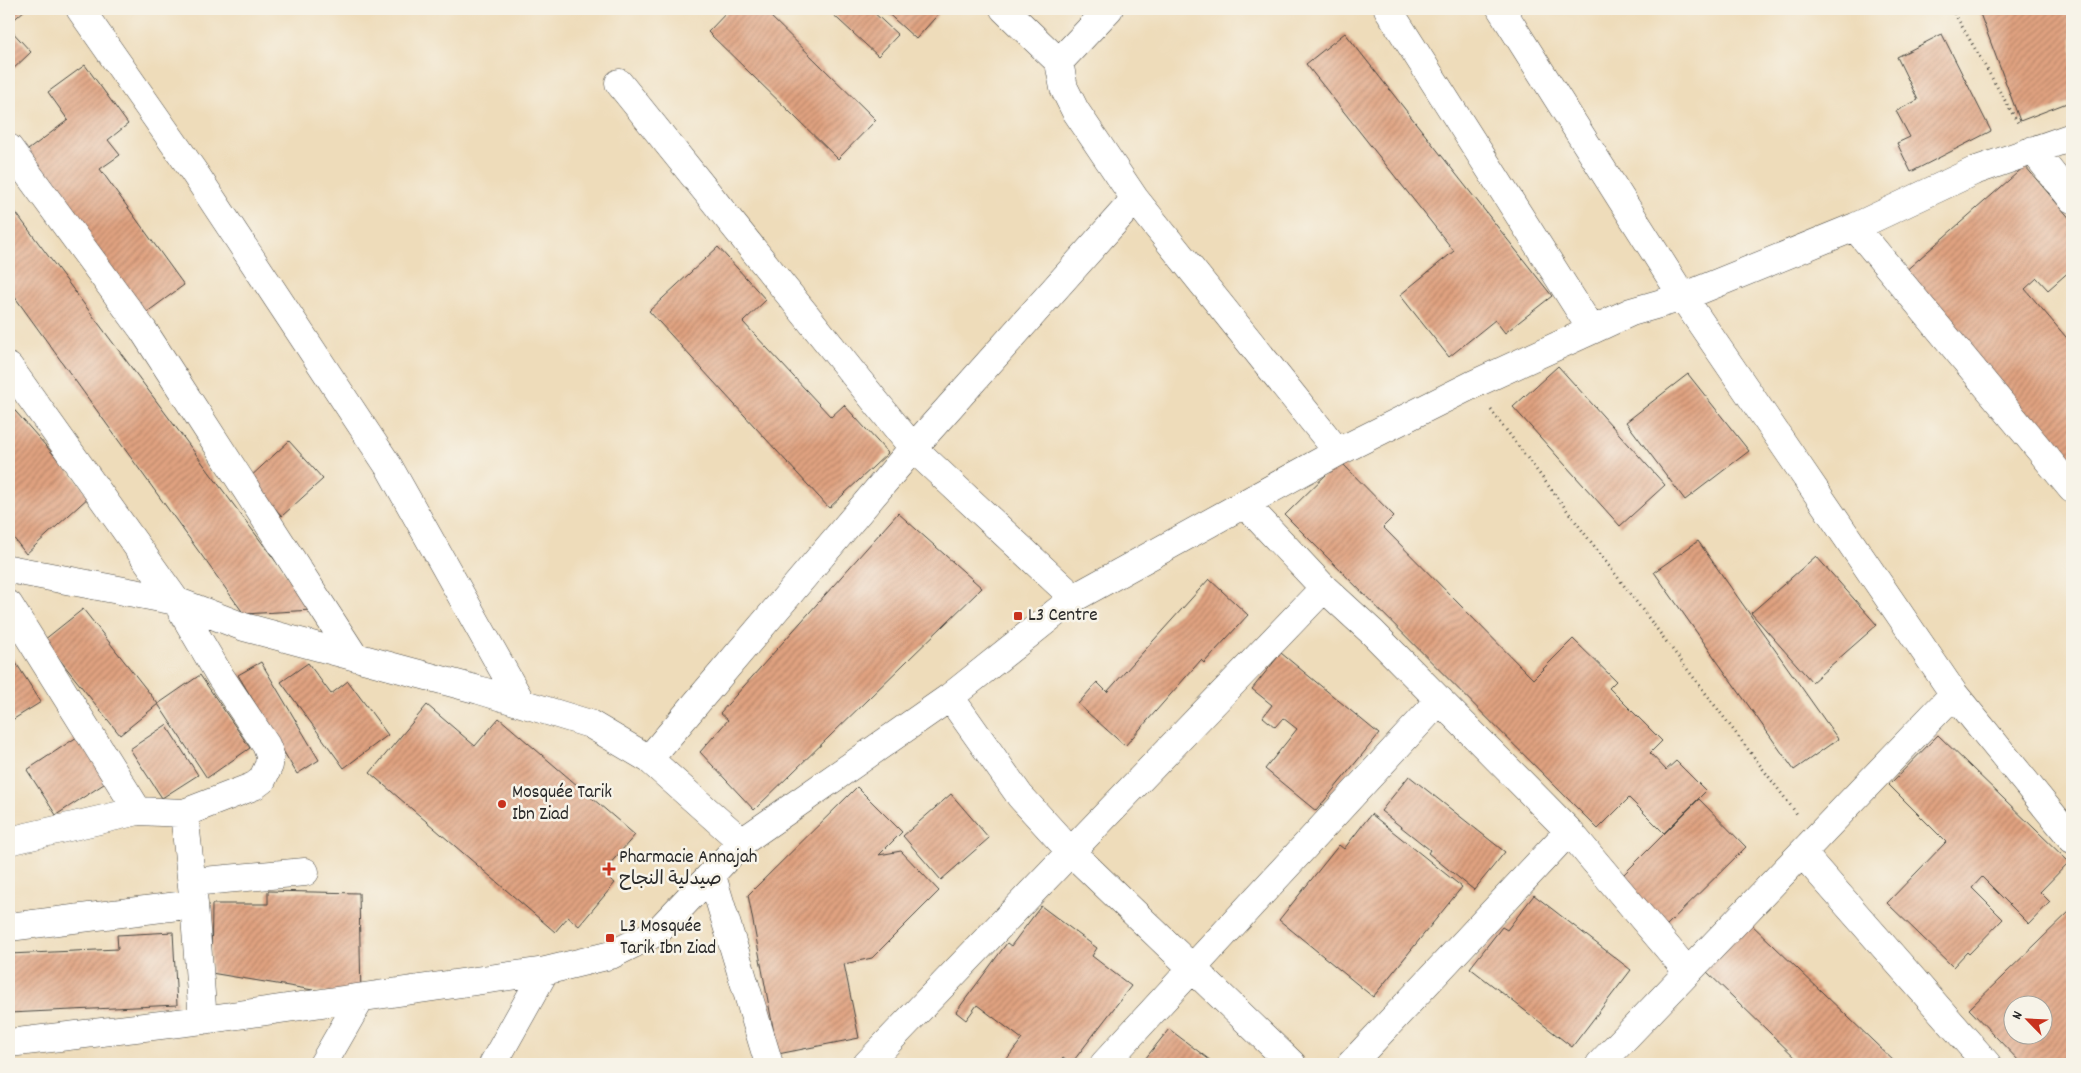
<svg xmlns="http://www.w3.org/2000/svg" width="2081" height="1073" viewBox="0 0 2081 1073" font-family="Dekko,'Playpen Sans Arabic',sans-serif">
<defs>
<pattern id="building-hatch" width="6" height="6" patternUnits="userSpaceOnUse" patternTransform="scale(1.25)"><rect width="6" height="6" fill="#e0a280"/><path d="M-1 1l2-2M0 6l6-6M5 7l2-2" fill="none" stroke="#b68469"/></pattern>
</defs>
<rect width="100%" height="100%" fill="#f7f3e8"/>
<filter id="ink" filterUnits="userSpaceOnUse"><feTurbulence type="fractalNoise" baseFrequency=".02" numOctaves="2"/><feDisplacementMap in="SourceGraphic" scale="10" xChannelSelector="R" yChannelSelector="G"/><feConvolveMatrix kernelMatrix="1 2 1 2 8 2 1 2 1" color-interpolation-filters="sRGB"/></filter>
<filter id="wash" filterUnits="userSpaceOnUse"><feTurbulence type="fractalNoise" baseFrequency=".0096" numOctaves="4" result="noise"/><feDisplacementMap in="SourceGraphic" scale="20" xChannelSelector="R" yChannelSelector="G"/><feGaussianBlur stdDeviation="1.12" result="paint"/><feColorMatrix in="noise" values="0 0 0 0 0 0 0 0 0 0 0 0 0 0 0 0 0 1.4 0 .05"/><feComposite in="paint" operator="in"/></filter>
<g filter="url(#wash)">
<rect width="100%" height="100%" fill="#eedcba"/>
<g id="blocks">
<path fill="url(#building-hatch)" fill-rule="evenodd" d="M9,9H26L9,24Z
M730,9H763L876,120L838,159L708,32Z
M827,9H870L898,35L878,56Z
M883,9H943L916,39Z
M1984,9H2072V101L2020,121L1979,11Z
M9,28L31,52L9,73Z
M1345,33L1552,296L1505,333L1495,320L1449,357L1400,295L1454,251L1306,64Z
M1942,34L1991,131L1911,172L1897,143L1910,137L1896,111L1918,100L1897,57Z
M85,65L128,124L108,140L120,155L100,169L184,285L143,315L24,153L68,120L48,92Z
M2025,166L2072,221V269L2048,290L2037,278L2025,289L2072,344V470L1903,273Z
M11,206L312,610L244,614L9,289V207Z
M718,247L766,300L743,322L831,417L844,405L888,453L829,508L649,311Z
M1558,366L1665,485L1620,526L1513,407Z
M1688,374L1749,451L1685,500L1626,422Z
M9,404L90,496L26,554L9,532Z
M289,441L323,479L282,516L248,479Z
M1340,461L1394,516L1383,527L1533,679L1573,639L1616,681L1609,688L1662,741L1650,753L1666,770L1676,761L1706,791L1664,833L1629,798L1598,829L1285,515Z
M898,513L982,588L754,810L700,752L728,720L720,713Z
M1698,541L1838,739L1794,770L1654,572Z
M1816,556L1877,625L1812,682L1751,613Z
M1209,579L1248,615L1204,663L1201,660L1125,746L1078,704L1097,682L1107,692Z
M83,609L158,704L120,735L44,640Z
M9,652L41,702L9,722Z
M1281,653L1379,734L1316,811L1265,769L1297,729L1283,718L1275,727L1263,717L1272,705L1252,689Z
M261,662L319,760L297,774L238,675Z
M308,663L331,694L348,681L388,735L344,768L281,682Z
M200,675L250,748L207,778L158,704Z
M427,705L475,746L499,718L635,835L602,873L615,883L579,926L568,917L555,932L370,773Z
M166,725L198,775L162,798L130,749Z
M1938,735L2069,862L2040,892L2050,902L2029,924L1982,877L1972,888L2003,919L1969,954L1967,952L1953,967L1887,903L1946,842L1889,785Z
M77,737L107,782L56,815L27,770Z
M1409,776L1505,852L1474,890L1428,853L1430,850L1381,811Z
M857,787L902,832L879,855L901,851L939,891L872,958L844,964L859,1038L778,1054L748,895Z
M951,794L989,838L941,880L903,836Z
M1699,799L1746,847L1662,930L1615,883Z
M1371,814L1462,887L1373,997L1279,920L1339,845L1344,849Z
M268,891L359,893L361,998L211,973L212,904H268Z
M1534,895L1631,970L1572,1047L1470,968L1502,927L1507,930Z
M1041,906L1097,948L1092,956L1131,986L1071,1064L1063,1058L1058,1064H1003L1022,1039L977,1005L966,1020L956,1012L1007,943L1011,946Z
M2072,909V1064H2022L1969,1009ZM2014,1006H2044V1036H2014Z
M1749,922L1897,1064H1802L1704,969Z
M173,932L177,1005L9,1013V954L118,949L117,935Z
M1169,1029L1215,1064H1141Z"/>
</g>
</g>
<g filter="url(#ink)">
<use href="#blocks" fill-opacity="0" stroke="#484640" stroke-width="1"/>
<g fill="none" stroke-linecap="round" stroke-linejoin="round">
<g stroke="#484640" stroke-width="29">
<path id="minor" d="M80,9L194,172L389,467L521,702
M1004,9L1059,62L1064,88L1075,110L1135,199L1338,452
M1388,9L1592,330
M1501,9L1683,297L1954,694L2072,839
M1059,62L1109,9
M619,83L913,448L1074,598
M9,148L143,330L354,656
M2033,150L2072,199
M1855,227L2072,489
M9,367L176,601L244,627L479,690L590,724L649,759L742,842
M1245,504L1324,588L1372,632L1569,831L1688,972
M9,569L176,601L220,676L266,745L270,755L269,765L262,780L254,786L184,813L138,811L9,841
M9,605L138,811
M950,697L1020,796L1071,852L1292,1064
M649,759L913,448L1135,199
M184,813L194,904L203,1020
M1802,853L1987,1064
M712,876L769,1064
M192,882L305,872
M9,927L194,904
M9,1043L203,1020L545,971L611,955L657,932L742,842L950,697L1074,598L1338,452L1472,385L1592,330L1631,312L1683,297L1855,227L1974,171L2072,137
M323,1064L361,998
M493,1064L545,971
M867,1064L1324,588
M1104,1064L1440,700
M1351,1064L1569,831
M1600,1064L1954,694"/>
</g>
<path stroke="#484640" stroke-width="3" stroke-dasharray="1 4" stroke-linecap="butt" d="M1952,9L2018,123
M1491,410L1797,814"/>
<use href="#minor" stroke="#fff" stroke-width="28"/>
</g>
</g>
<g fill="#c8321e" stroke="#f7f3e8" stroke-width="2">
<rect x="1013" y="611" width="10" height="10" rx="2.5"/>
<circle cx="502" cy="804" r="5"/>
<path d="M606.5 861.5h5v5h5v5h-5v5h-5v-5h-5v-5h5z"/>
<rect x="605" y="933" width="10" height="10" rx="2.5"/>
</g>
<g text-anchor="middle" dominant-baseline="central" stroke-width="5" stroke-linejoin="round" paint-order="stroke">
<g font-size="19" fill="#2b2b2b" stroke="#f7f3e8" text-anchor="start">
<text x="1028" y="616">L3 Centre</text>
<text x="512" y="793">Mosquée Tarik<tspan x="512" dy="22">Ibn Ziad</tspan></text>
<text x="619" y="858">Pharmacie Annajah<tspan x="619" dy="22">صيدلية النجاح</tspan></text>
<text x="620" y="927">L3 Mosquée<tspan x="620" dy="22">Tarik Ibn Ziad</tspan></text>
</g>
</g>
<rect width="2081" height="1073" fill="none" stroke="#f7f3e8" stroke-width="30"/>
<g transform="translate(2028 1020) rotate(294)"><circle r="24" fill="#f7f3e8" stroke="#a5a39c"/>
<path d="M0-4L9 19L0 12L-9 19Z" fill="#c8321e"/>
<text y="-8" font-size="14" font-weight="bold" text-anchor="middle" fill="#2b2b2b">N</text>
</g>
</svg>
